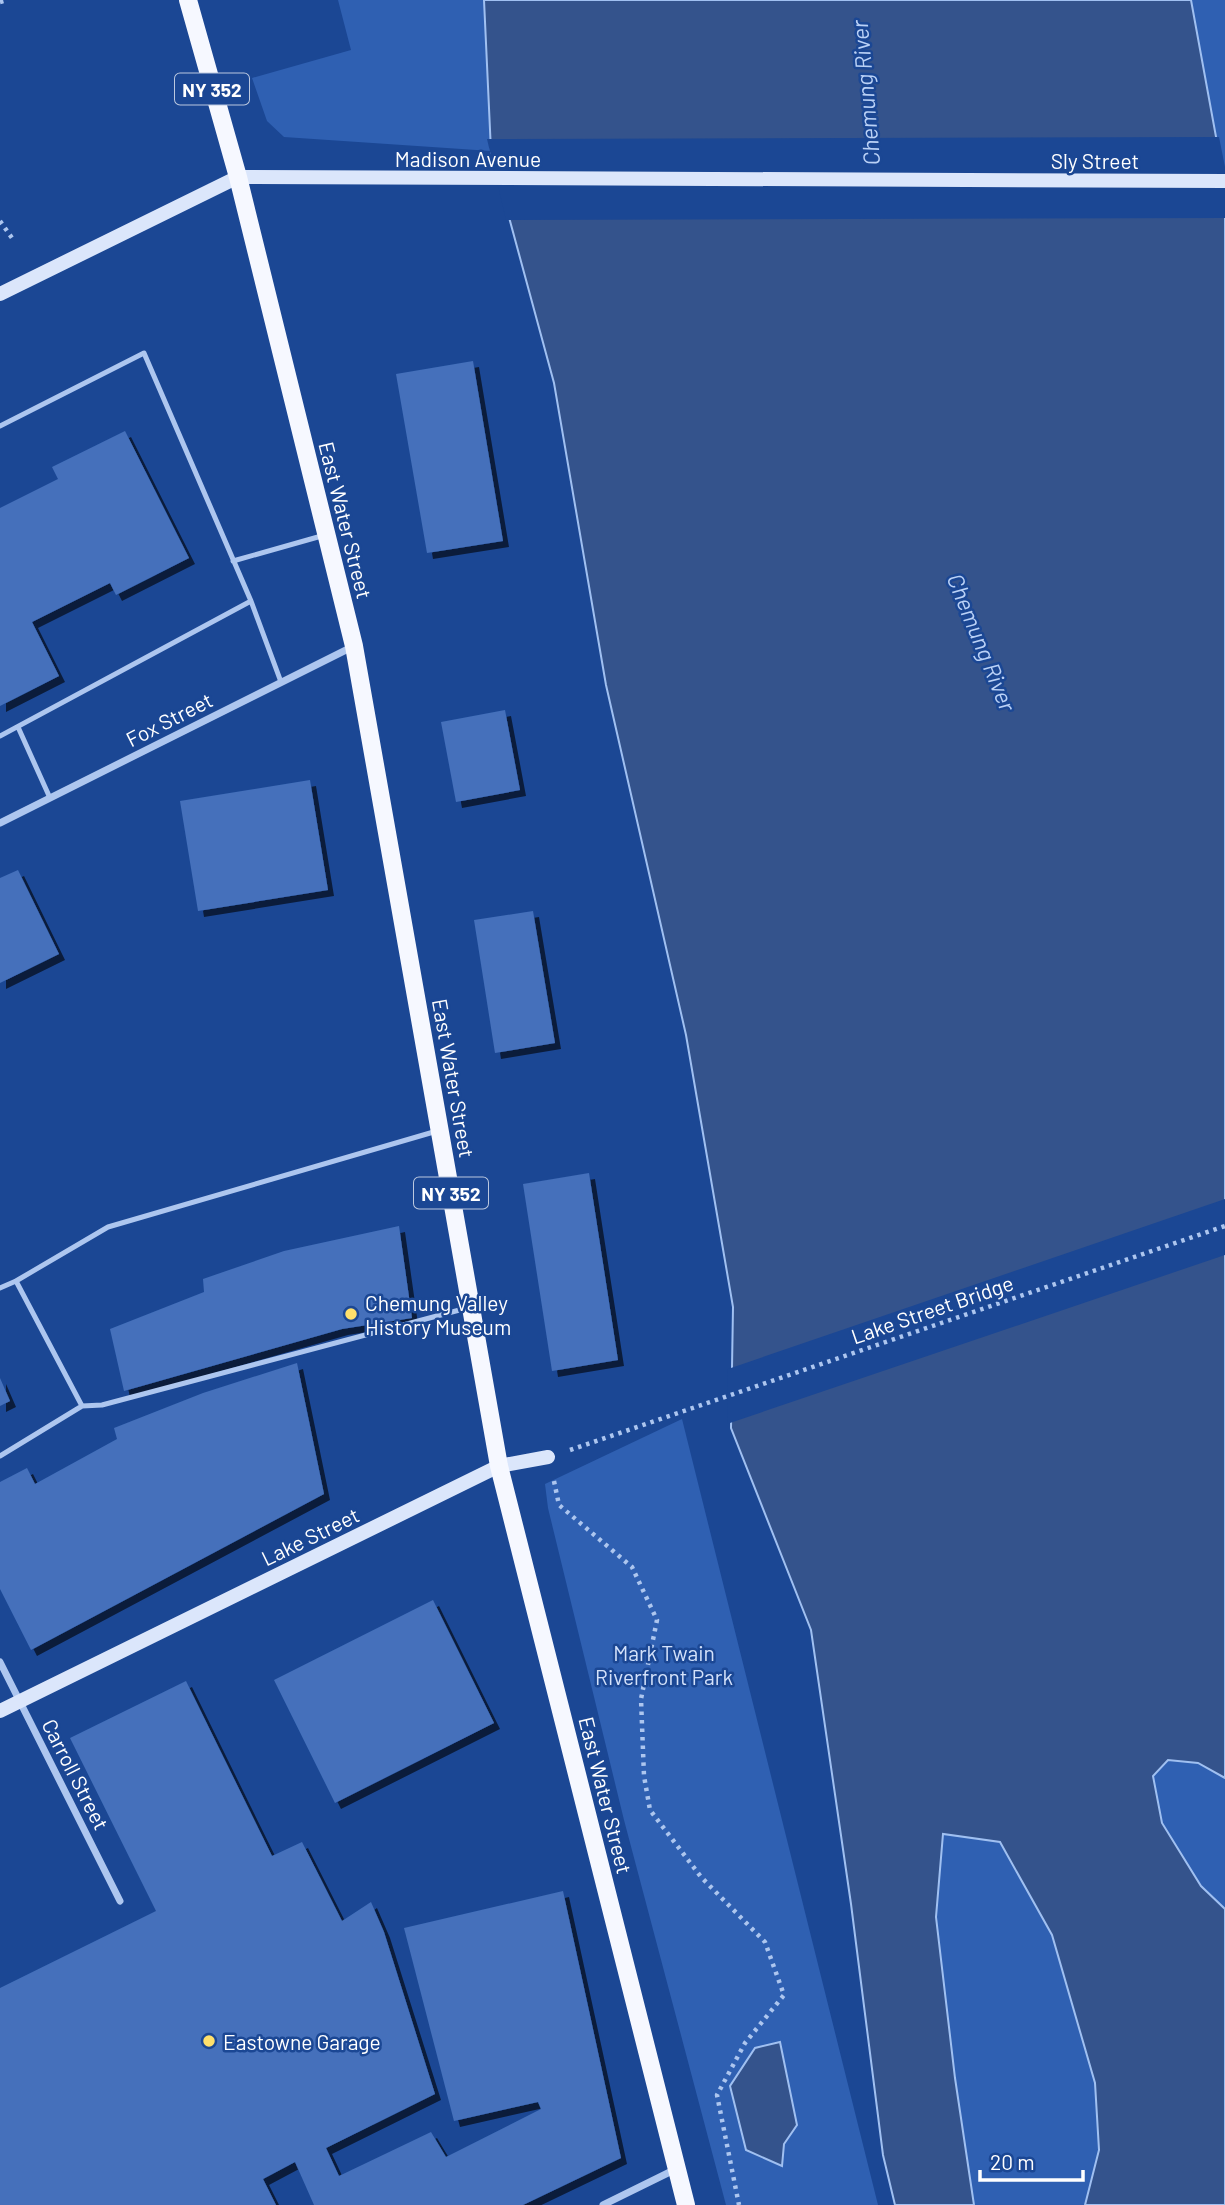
<svg xmlns="http://www.w3.org/2000/svg" width="1225" height="2205" viewBox="0 0 1225 2205" font-family="Barlow,sans-serif">
<defs>
<filter id="shadow"><feDropShadow dx="6" dy="6" stdDeviation="0" flood-color="#0009"/></filter>
</defs>
<rect width="100%" height="100%" fill="#1b4794"/>
<path fill="#2f60b2" d="M338,0H484L491,151L284,137L267,121L252,78L351,50Z
M1191,0H1225V186L1193,19Z
M682,1419L878,2205H726L624,1820L548,1508L545,1484Z
M1168,1760L1198,1763L1225,1778V1909L1201,1886L1162,1823L1153,1776Z
M943,1834L1000,1842L1052,1935L1095,2083L1099,2150L1085,2205H974L955,2078L936,1917Z"/>
<path fill="#34538c" stroke="#a0c0f1" stroke-width="2" d="M484,0H1191L1225,186V1778L1198,1763L1168,1760L1153,1776L1162,1823L1201,1886L1225,1909V2205H1085L1099,2150L1095,2083L1052,1935L1000,1842L943,1834L936,1917L955,2078L974,2205H895L883,2155L851,1904L811,1630L731,1428L733,1307L686,1035L606,685L554,383L491,151Z
M780,2042L797,2125L784,2144L782,2166L746,2150L730,2086L755,2048Z"/>
<path fill="#1b4794" d="M1219,137L1225,167V218L506,220L487,139Z
M1225,1199V1255L727,1424L728,1369Z"/>
<path fill="#4470bb" filter="url(#shadow)" d="M473,361L503,541L427,553L396,374Z
M125,431L189,558L116,595L110,583L32,622L59,676L0,706V508L58,479L52,467Z
M505,710L520,790L456,802L441,722Z
M310,780L328,890L198,911L180,801Z
M18,870L59,954L0,983V878Z
M533,911L555,1043L495,1053L474,920Z
M589,1173L618,1360L552,1371L523,1184Z
M399,1226L412,1318L342,1329L124,1391L110,1329L204,1292L203,1279L284,1251Z
M297,1363L324,1494L31,1650L0,1589V1482L27,1468L35,1484L117,1439L114,1428L203,1393Z
M0,1378L10,1401L0,1406Z
M433,1600L494,1723L335,1803L274,1680Z
M186,1681L272,1856L302,1842L342,1921L371,1902L384,1932L435,2094L326,2148L339,2176L431,2132L446,2157L541,2109L538,2102L454,2121L404,1928L563,1891L621,2158L523,2205H314L295,2162L263,2179L276,2205H0V1988L156,1911L70,1738Z"/>
<g fill="none" stroke-linecap="round" stroke-linejoin="round">
<path stroke="#adc6ef" stroke-width="4.5" stroke-dasharray="3.5 5" stroke-linecap="butt" d="M0,2L8,0
M0,221L12,238
M570,1450L1225,1226
M554,1481L559,1505L632,1567L657,1620L641,1699L644,1776L650,1810L701,1877L765,1942L784,1995L745,2043L717,2095L739,2205"/>
<path stroke="#adc6ef" stroke-width="5" d="M0,426L144,353L251,601L0,736
M233,561L325,535
M251,601L281,682
M18,727L50,798
M0,1288L16,1281
M82,1406L16,1281L108,1227L437,1131
M0,1456L82,1406L102,1405L467,1308"/>
<path stroke="#adc6ef" stroke-width="7" d="M0,823L354,646
M0,1662L120,1901
M603,2205L676,2169"/>
<path stroke="#dbe6fb" stroke-width="14" d="M0,294L238,177L1225,181
M0,1711L499,1466L548,1457"/>
<path stroke="#f6f8ff" stroke-width="18" d="M188,0L238,177L354,646L499,1466L686,2205"/>
</g>
<g fill="#ffe06c" stroke="#1b4794" stroke-width="2.5">
<circle cx="351" cy="1314" r="7"/>
<circle cx="209" cy="2041" r="7"/>
</g>
<g text-anchor="middle" dominant-baseline="central" stroke-width="5" stroke-linejoin="round" paint-order="stroke">
<g fill="#1b4794" stroke="#bbc8df" stroke-width="2">
<rect x="175" y="73.5" width="74" height="31" rx="5"/>
<rect x="414" y="1177.5" width="74" height="31" rx="5"/>
</g>
<g font-size="19" font-weight="bold" fill="#fff">
<text x="212" y="89">NY 352</text>
<text x="451" y="1193">NY 352</text>
</g>
<g font-size="21" fill="#fff" stroke="#1b4794">
<text x="468" y="158">Madison Avenue</text>
<text x="1095" y="160">Sly Street</text>
<text transform="translate(346 520) rotate(76)">East Water Street</text>
<text transform="translate(169 719) rotate(-27)">Fox Street</text>
<text transform="translate(454 1078) rotate(80)">East Water Street</text>
<text transform="translate(932 1309) rotate(-19)">Lake Street Bridge</text>
<text transform="translate(310 1536) rotate(-26)">Lake Street</text>
<text transform="translate(76 1774) rotate(63)">Carroll Street</text>
<text transform="translate(606 1795) rotate(76)">East Water Street</text>
</g>
<g font-size="21" fill="#fff" stroke="#1b4794" text-anchor="start">
<text x="365" y="1302">Chemung Valley<tspan x="365" dy="24">History Museum</tspan></text>
<text x="223" y="2041">Eastowne Garage</text>
</g>
<g font-size="21" fill="#d4e2fb" stroke="#1b4794">
<text x="664" y="1652">Mark Twain<tspan x="664" dy="24">Riverfront Park</tspan></text>
</g>
<g font-size="23" font-style="italic" fill="#bad1f6" stroke="#1b4794">
<text transform="translate(865 93) rotate(-95)">Chemung River</text>
<text transform="translate(982 642) rotate(68)">Chemung River</text>
</g>
</g>
<path d="M980 2170v10h103v-10" fill="none" stroke="#ffffff" stroke-width="3.5"/>
<text x="990" y="2170" font-size="21" fill="#ffffff" stroke="#1b4794" stroke-width="5" paint-order="stroke">20 m</text>
</svg>
